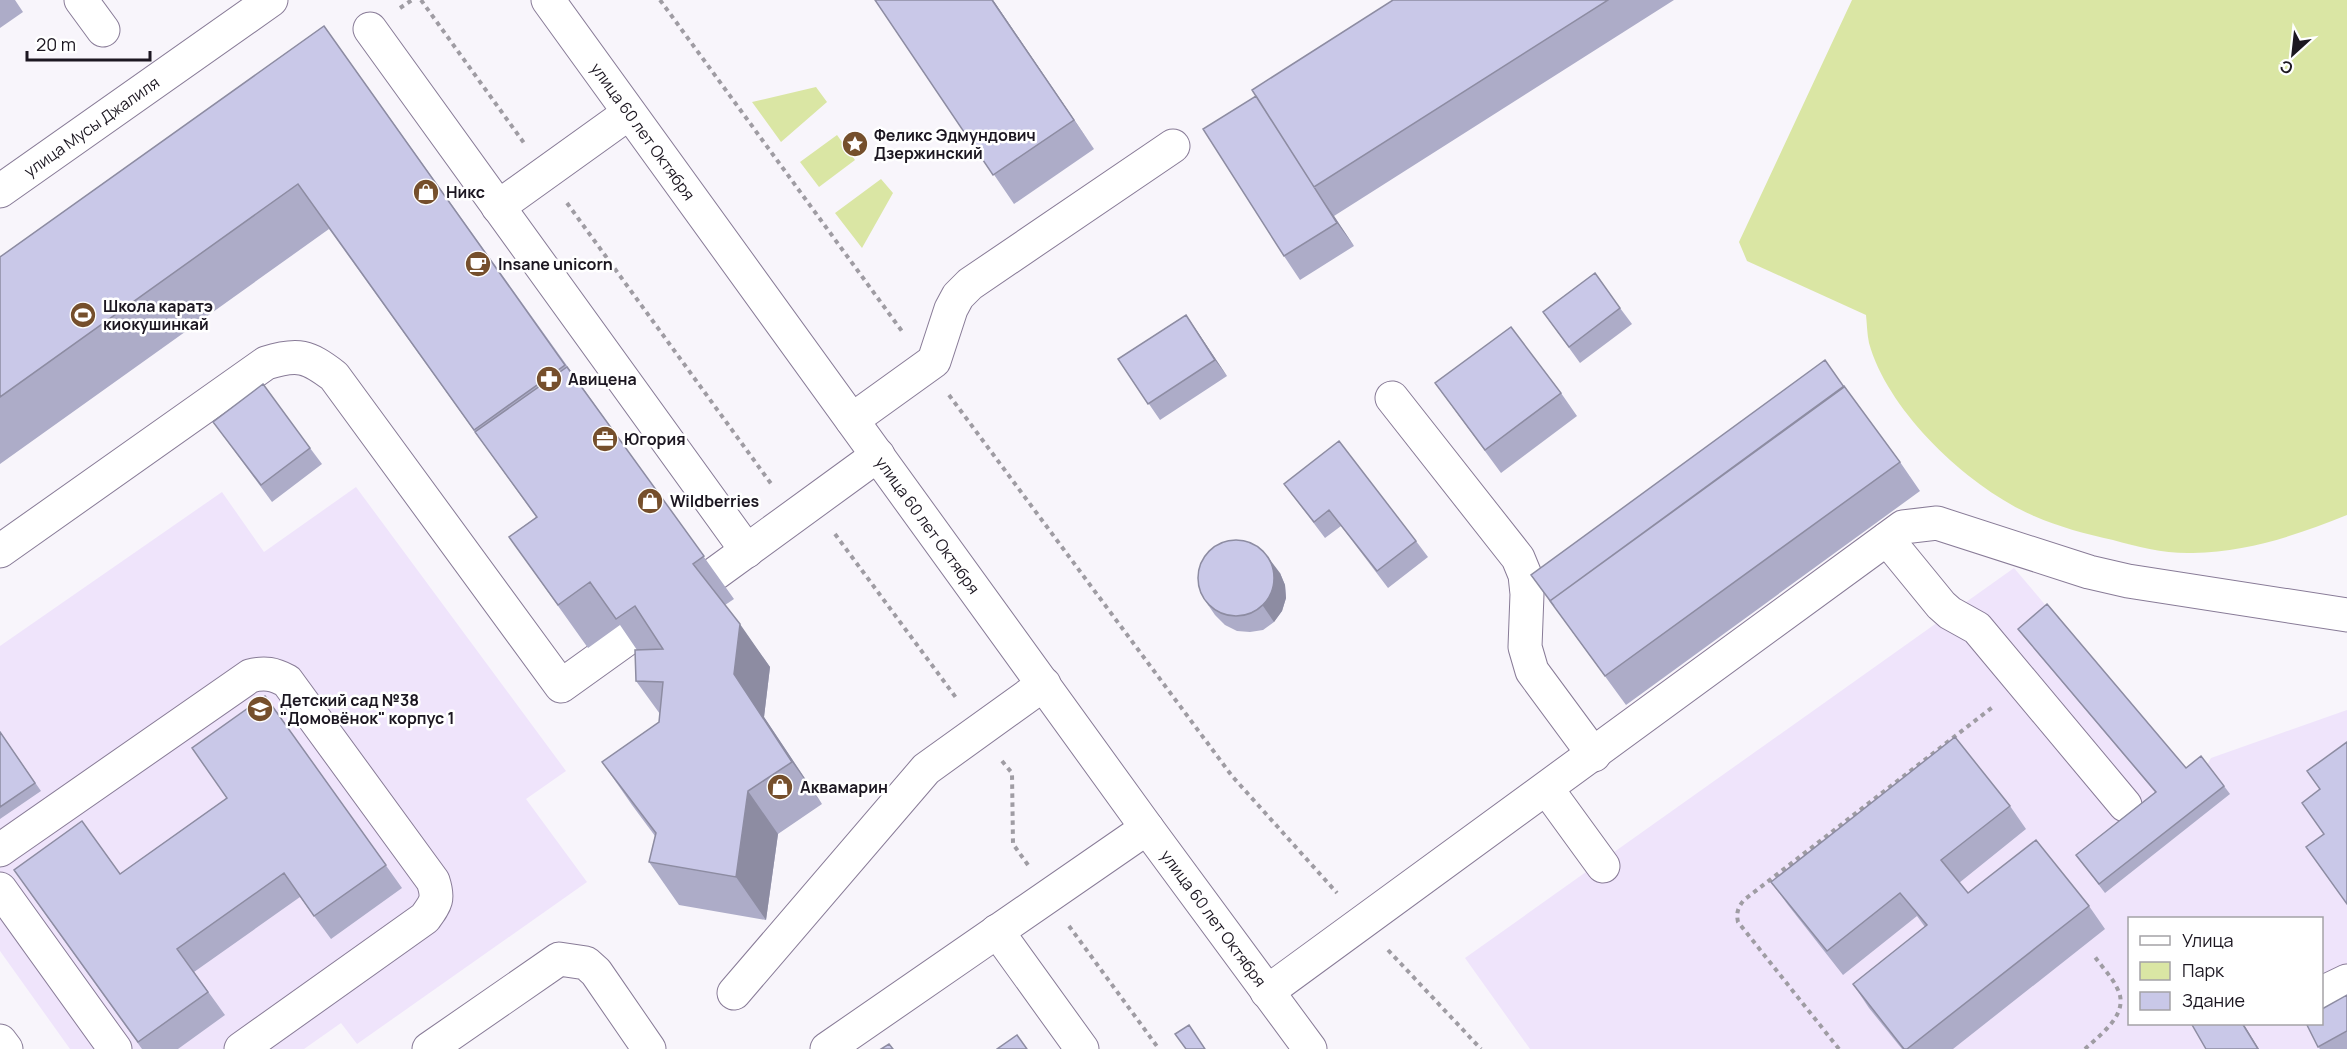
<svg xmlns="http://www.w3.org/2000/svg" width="2347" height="1049" viewBox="0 0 2347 1049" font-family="Manrope,sans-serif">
<rect width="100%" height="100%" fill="#f8f5fb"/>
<path fill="#efe4fb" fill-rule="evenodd" d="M356,487L566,771L526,799L587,882L357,1044L341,1023L304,1049H70L0,951V646L222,492L264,552Z
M2014,568L2191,777L2207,765L2211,758L2347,710V1049H1530L1465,958ZM2130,918H2322V1024H2130Z"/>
<path fill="#dae6a4" d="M1852,0H2347V515C2297,535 2248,552 2193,553C2166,554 2138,547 2113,540C2086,534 2059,527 2034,516C1969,488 1888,412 1869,343C1867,334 1867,324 1866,315L1747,261L1739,242Z
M816,87L827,102L781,142L752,102Z
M837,135L855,160L819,187L800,162Z
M881,179L893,193L862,248L835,213Z"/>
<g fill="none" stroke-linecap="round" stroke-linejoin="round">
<g stroke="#887b97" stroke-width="35">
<g id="minor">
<path d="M81,0L103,30"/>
<path d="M370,29L747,551"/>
<path id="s1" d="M0,191L271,0"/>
<path d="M498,207L629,113"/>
<path d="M1392,398L1518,558L1525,575L1527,594L1525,647L1532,671L1594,755"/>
<path d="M852,420L934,361L951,309L958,296L970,284L1173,146"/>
<path d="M1887,539L1941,605L1950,613L1977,628L2125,805"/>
<path d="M0,551L266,363C298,353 308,356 334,376L561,686L628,638"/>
<path d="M716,573L878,455"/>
<path d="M1547,789L1603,866"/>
<path d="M0,850L250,676C265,672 274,674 287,681L433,881C439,899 436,903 425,918L241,1049"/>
<path d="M0,889L115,1049"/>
<path d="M997,931L1082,1049"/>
<path d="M1267,992L1903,527L1937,523L2089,572L2128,581L2347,615"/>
<path d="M734,993L926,769L1044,684"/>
<path d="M2322,993L2347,981"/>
<path d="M0,1041L6,1049"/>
<path d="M429,1049L559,959L586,963L596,972L649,1049"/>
<path d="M827,1049L1147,828"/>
</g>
</g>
<g stroke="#887b97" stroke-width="35">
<g id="major">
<path id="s2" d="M548,0L1147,828L1310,1049"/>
</g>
</g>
<path stroke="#9f9ca3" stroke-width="4" stroke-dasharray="4.5 4.5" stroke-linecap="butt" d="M421,0L524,143
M660,0L904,334
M400,8L412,0
M567,203L772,485
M949,395L1232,776L1337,893
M835,534L957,699
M1002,761L1012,773L1013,844L1028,865
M1069,926L1159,1049
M1388,950L1481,1049
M1839,1049L1738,922C1736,913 1738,907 1744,900L1994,706
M2085,1049C2101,1034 2131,1013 2117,988C2112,977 2102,967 2095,957"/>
<use href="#minor" stroke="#fff" stroke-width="33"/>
<use href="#major" stroke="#fff" stroke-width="33"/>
</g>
<path fill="#adacc8" d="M0,0H15L23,12L0,28Z
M875,0H993L1094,149L1014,204Z
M1393,0H1674L1334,216L1354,246L1300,280L1284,256L1256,96Z
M324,26L734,599L725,605L770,667L764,717L822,804L778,834L766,920L679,905L649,862L655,836L632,805L602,762L659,722L660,714L636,681L637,650L620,625L588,648L509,537L536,517L329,229L0,464V257Z
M1620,308L1632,324L1580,363L1543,312Z
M1186,315L1227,376L1160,420L1118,359Z
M1435,383L1561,393L1577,416L1501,473Z
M213,422L310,448L322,464L272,502Z
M1900,462L1920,491L1626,705L1531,575Z
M1284,484L1416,541L1428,557L1388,588L1341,526L1325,538Z
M1280,573L1285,585L1286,598L1282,611L1274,622L1263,630L1250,632L1237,631L1225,625L1215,615L1204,599Z
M2018,629L2186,768L2224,786L2230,794L2105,893L2076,855L2155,792L2024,637Z
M265,696L402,888L331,939L300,897L194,972L225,1015L178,1049H142L30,893L120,874L227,798Z
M0,732L41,791L0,819Z
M2010,806L2026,829L1959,883L1968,893L2089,906L2105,929L1953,1049H1902L1869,1008L1853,984L1925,927L1917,916L1843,975L1788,905L1771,882Z
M2347,995V1049H2320L2318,1047Z"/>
<path fill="#8d8ca2" d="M992,0H993L1094,149L1074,120Z
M1319,195L1334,216L1354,246L1337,223Z
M1186,315L1197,331L1227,376L1215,360Z
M1268,557L1280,573L1285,585L1286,598L1282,611L1274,622L1263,606Z
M740,624L770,667L764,717L822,804L792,762L734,674Z
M748,791L778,834L766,920L736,877Z
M2242,1023H2243L2259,1049H2258Z"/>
<path fill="#c9c8e8" stroke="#8d8ca2" stroke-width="1.5" d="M875,0H992L1074,120L993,175Z
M1393,0H1608L1314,187L1252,90Z
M324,26L565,365L474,430L298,184L0,397V257Z
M1256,96L1337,223L1284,256L1203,129Z
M1595,273L1620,308L1569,347L1543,312Z
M1186,315L1215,360L1148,404L1118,359Z
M1511,327L1561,393L1485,450L1435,383Z
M1825,360L1844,387L1550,601L1554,606L1531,575Z
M567,367L704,556L693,564L740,624L734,674L792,762L748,791L736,877L649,862L656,833L602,762L659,722L663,682L636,681L635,650L663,649L635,606L616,619L590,582L558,605L509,537L537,517L475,432Z
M263,384L310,448L261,485L213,422Z
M1844,386L1900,462L1605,676L1550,601Z
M1339,441L1416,541L1377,571L1329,510L1314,522L1284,484Z
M1198 578a38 38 0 1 1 76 0a38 38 0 1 1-76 0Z
M2047,604L2186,768L2201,756L2224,786L2099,884L2076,855L2156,792L2018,629Z
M265,696L386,865L314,916L284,873L177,949L208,992L138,1042L14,870L82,821L120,874L227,798L192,748Z
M0,732L35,783L0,807Z
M1955,737L2010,806L1941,860L1968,893L2036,840L2089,906L1907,1049H1904L1853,984L1927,925L1900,893L1827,951L1771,882Z
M2347,742V904L2306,847L2324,834L2302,803L2320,789L2307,771Z
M2347,995V1031L2318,1047L2306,1023H2322V1009Z
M2191,1023H2242L2258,1049H2206Z
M1189,1025L1205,1049H1186L1175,1034Z
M1017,1035L1027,1049H997Z
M889,1044L893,1049H881Z"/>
<defs>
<g id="sight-disc" transform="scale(1.35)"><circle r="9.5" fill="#754f2c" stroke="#fff"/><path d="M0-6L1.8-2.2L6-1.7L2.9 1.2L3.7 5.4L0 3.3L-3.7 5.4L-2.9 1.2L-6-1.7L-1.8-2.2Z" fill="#fff"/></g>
<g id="shop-disc" transform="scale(1.35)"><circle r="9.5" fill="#754f2c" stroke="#fff"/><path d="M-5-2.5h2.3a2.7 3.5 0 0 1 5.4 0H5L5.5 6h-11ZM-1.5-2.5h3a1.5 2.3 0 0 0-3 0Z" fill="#fff"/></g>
<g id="cafe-disc" transform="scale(1.35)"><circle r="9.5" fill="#754f2c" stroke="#fff"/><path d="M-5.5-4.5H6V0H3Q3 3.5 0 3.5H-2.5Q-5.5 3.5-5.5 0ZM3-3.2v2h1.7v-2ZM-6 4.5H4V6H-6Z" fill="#fff"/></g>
<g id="stadium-disc" transform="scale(1.35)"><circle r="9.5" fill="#754f2c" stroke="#fff"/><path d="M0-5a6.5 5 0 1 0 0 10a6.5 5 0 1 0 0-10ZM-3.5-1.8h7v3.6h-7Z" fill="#fff"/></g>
<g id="pharmacy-disc" transform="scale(1.35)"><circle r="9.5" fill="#754f2c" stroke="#fff"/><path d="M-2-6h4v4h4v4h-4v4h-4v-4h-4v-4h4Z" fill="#fff"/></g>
<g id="office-disc" transform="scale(1.35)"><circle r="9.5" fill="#754f2c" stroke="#fff"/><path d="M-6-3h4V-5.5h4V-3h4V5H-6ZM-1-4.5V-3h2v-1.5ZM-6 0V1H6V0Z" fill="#fff"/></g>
<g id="school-disc" transform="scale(1.35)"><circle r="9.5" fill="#754f2c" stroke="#fff"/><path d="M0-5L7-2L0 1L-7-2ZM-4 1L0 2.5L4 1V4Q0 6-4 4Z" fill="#fff"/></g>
</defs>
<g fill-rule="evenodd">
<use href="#sight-disc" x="855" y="144"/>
<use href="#shop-disc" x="426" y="192"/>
<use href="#cafe-disc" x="478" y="264"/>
<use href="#stadium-disc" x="83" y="315"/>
<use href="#pharmacy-disc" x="549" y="379"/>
<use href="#office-disc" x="605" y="439"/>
<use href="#shop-disc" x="650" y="501"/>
<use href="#school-disc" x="260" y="709"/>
<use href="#shop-disc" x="780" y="787"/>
</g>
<g text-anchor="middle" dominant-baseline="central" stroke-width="5" stroke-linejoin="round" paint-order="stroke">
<g font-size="16" fill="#1c1721" stroke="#fff">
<text stroke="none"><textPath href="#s1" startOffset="112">улица Мусы Джалиля</textPath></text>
<text stroke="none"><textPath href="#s2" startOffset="162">улица 60 лет Октября</textPath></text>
<text stroke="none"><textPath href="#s2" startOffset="648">улица 60 лет Октября</textPath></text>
<text stroke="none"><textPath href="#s2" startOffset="1134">улица 60 лет Октября</textPath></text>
</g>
<g font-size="16" font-weight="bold" fill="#1c1721" stroke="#fff" text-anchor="start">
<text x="874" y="135">Феликс Эдмундович<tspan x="874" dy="18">Дзержинский</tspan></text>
<text x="446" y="192">Никс</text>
<text x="498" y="264">Insane unicorn</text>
<text x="103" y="306">Школа каратэ<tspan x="103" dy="18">киокушинкай</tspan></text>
<text x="568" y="379">Авицена</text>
<text x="624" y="439">Югория</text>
<text x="670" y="501">Wildberries</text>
<text x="280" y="700">Детский сад №38<tspan x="280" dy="18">"Домовёнок" корпус 1</tspan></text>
<text x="800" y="787">Аквамарин</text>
</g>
</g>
<rect x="2128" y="917" width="195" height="108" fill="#ffffff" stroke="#a4a2a6" stroke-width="1.5"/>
<rect x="2140" y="936" width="30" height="9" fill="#ffffff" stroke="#a4a2a6" stroke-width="1.5"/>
<text x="2182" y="947" font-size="18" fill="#1c1721">Улица</text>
<rect x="2140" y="962" width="30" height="18" fill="#dae6a4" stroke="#a4a2a6" stroke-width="1.5"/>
<text x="2182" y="977" font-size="18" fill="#1c1721">Парк</text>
<rect x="2140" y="992" width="30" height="18" fill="#c9c8e8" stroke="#a4a2a6" stroke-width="1.5"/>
<text x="2182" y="1007" font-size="18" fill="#1c1721">Здание</text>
<g transform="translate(2293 54) rotate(207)" stroke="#ffffff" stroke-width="4.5" paint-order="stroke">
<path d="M0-4.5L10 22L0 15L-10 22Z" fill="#1c1721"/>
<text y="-9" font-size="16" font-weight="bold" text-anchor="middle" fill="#1c1721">С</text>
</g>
<path d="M27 51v9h123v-9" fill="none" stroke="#1c1721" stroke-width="3"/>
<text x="36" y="51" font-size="18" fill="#1c1721" stroke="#ffffff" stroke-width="4.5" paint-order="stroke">20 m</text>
</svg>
